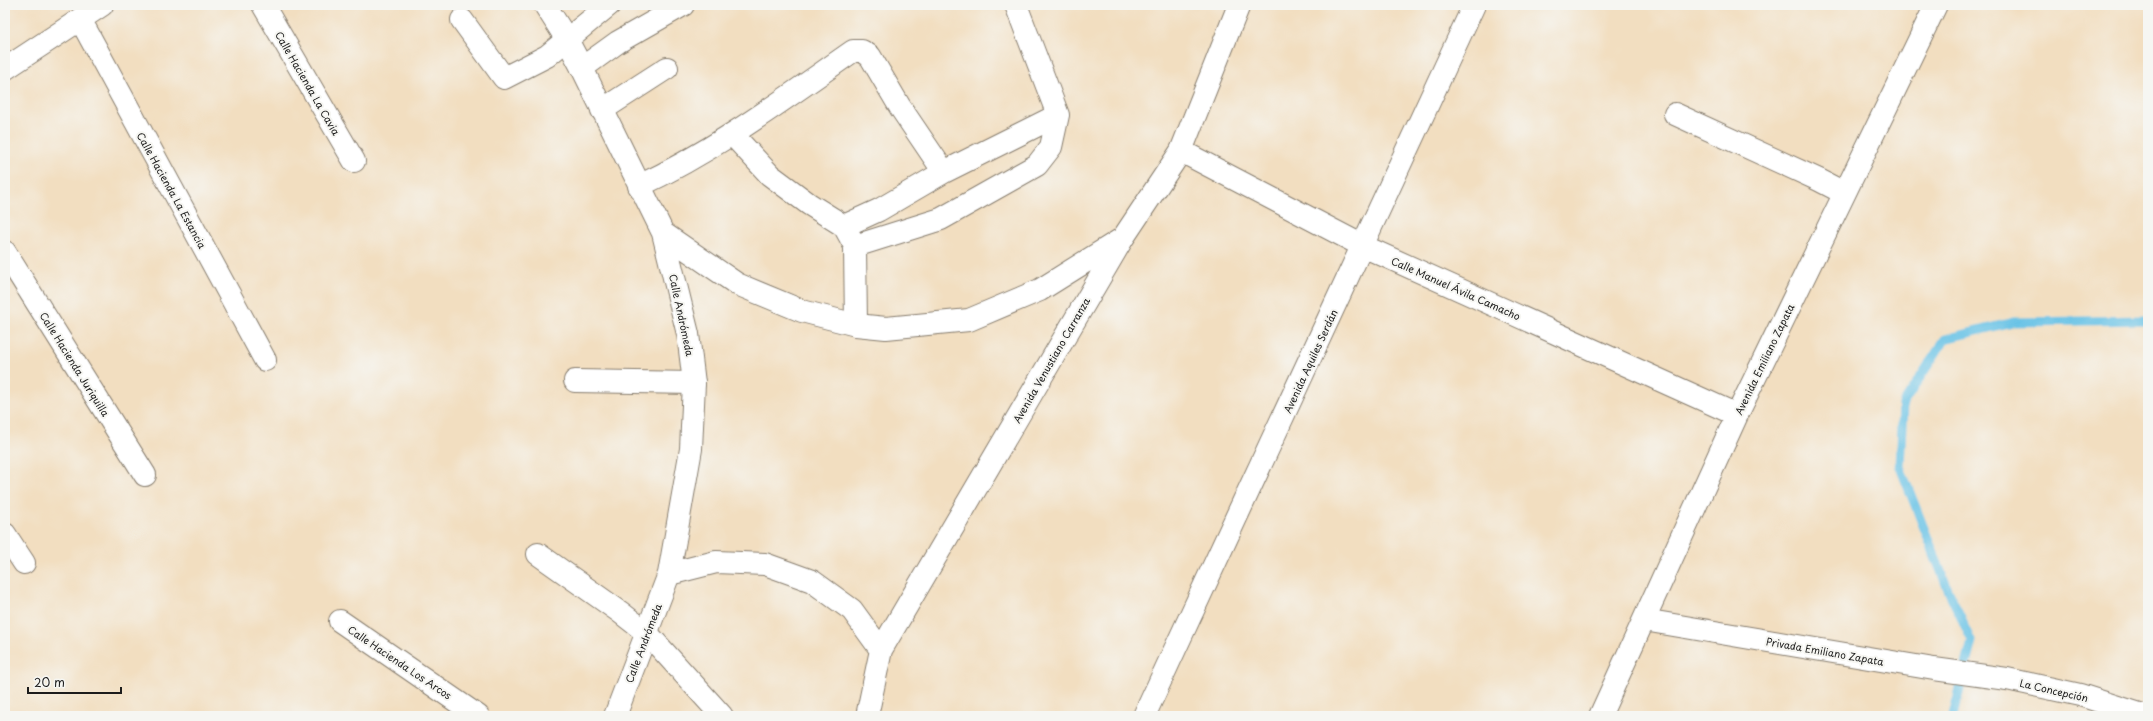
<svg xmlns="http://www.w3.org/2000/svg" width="2153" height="721" viewBox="0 0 2153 721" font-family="'Playpen Sans',sans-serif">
<rect width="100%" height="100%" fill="#f6f6f2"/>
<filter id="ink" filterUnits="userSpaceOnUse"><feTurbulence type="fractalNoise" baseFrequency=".025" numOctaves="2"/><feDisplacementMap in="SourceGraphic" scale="8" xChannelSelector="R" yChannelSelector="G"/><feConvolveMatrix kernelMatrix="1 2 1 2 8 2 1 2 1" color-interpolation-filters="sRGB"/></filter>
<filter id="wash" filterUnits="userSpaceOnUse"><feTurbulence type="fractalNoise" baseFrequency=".012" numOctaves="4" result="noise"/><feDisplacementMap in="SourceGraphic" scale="16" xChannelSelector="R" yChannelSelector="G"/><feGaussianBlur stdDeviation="0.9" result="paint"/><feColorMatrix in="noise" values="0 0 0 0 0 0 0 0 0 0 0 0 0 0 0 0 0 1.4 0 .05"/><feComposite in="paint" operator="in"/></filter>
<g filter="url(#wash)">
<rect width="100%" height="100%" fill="#f2dec0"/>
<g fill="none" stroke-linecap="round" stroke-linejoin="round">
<path stroke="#68c2e6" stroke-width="9" d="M1953,716L1972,641L1949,592L1900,467L1903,404L1945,339L2013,322L2148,320"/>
</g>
</g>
<g filter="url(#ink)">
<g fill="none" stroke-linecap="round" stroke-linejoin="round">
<g stroke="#877d6e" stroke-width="24">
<path id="minor" d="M263,5L354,161
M80,19L265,360
M462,20L504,78L547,56L609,5
M582,68L618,42L683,5
M5,69L102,5
M602,110L667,68
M1675,114L1819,180L1844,193
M733,135L770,175L809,204L844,226L855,246L941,219L1037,165L1051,147L1058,115L1016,5
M1181,151L1363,246L1737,415
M639,186C716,150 784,99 853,51H862L870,56L900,107L944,172
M844,226L879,210L944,172L1058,115
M855,246L856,325
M5,252L145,475
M575,381L694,383
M5,534L24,563
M538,554L620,612L647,633L722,716
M1644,620L1934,669L2007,679L2080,695L2146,716
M340,621L478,716
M1144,716L1474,5
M1600,716L1737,415L1936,5"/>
</g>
<g stroke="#877d6e" stroke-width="24">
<path id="major" d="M545,5L566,38L582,68L663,233L688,334L694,383L691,449L669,574L615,716
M663,233L737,284L802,311L856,325L886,328L969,320L1040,290L1120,240
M669,574L716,562L765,564L812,581L852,610L881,650
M867,716L881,650L1123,238L1181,151L1239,5"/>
</g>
<use href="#minor" stroke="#fff" stroke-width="22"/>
<use href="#major" stroke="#fff" stroke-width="22"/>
</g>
</g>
<g text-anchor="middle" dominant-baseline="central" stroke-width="4" stroke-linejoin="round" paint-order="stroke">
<g font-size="10" fill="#1c1c1c" stroke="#f6f6f2">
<text transform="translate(308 83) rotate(60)">Calle Hacienda La Cavia</text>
<text transform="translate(172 190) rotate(61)">Calle Hacienda La Estancia</text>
<text transform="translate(1456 288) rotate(24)">Calle Manuel Ávila Camacho</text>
<text transform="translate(682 315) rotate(78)">Calle Andrómeda</text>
<text transform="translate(1764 359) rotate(-64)">Avenida Emiliano Zapata</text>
<text transform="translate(1051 360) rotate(-60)">Avenida Venustiano Carranza</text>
<text transform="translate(1310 361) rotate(-65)">Avenida Aquiles Serdán</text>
<text transform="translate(75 364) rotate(58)">Calle Hacienda Juriquilla</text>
<text transform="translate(643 643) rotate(-69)">Calle Andrómeda</text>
<text transform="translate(1825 651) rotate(10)">Privada Emiliano Zapata</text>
<text transform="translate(400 662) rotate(34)">Calle Hacienda Los Arcos</text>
<text transform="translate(2054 690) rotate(13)">La Concepción</text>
</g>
</g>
<rect width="2153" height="721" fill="none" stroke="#f6f6f2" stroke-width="20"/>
<path d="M28 687v6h93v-6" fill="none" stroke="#1c1c1c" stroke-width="2"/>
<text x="34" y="687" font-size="12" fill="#1c1c1c" stroke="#f6f6f2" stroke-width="3" paint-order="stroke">20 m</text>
</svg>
